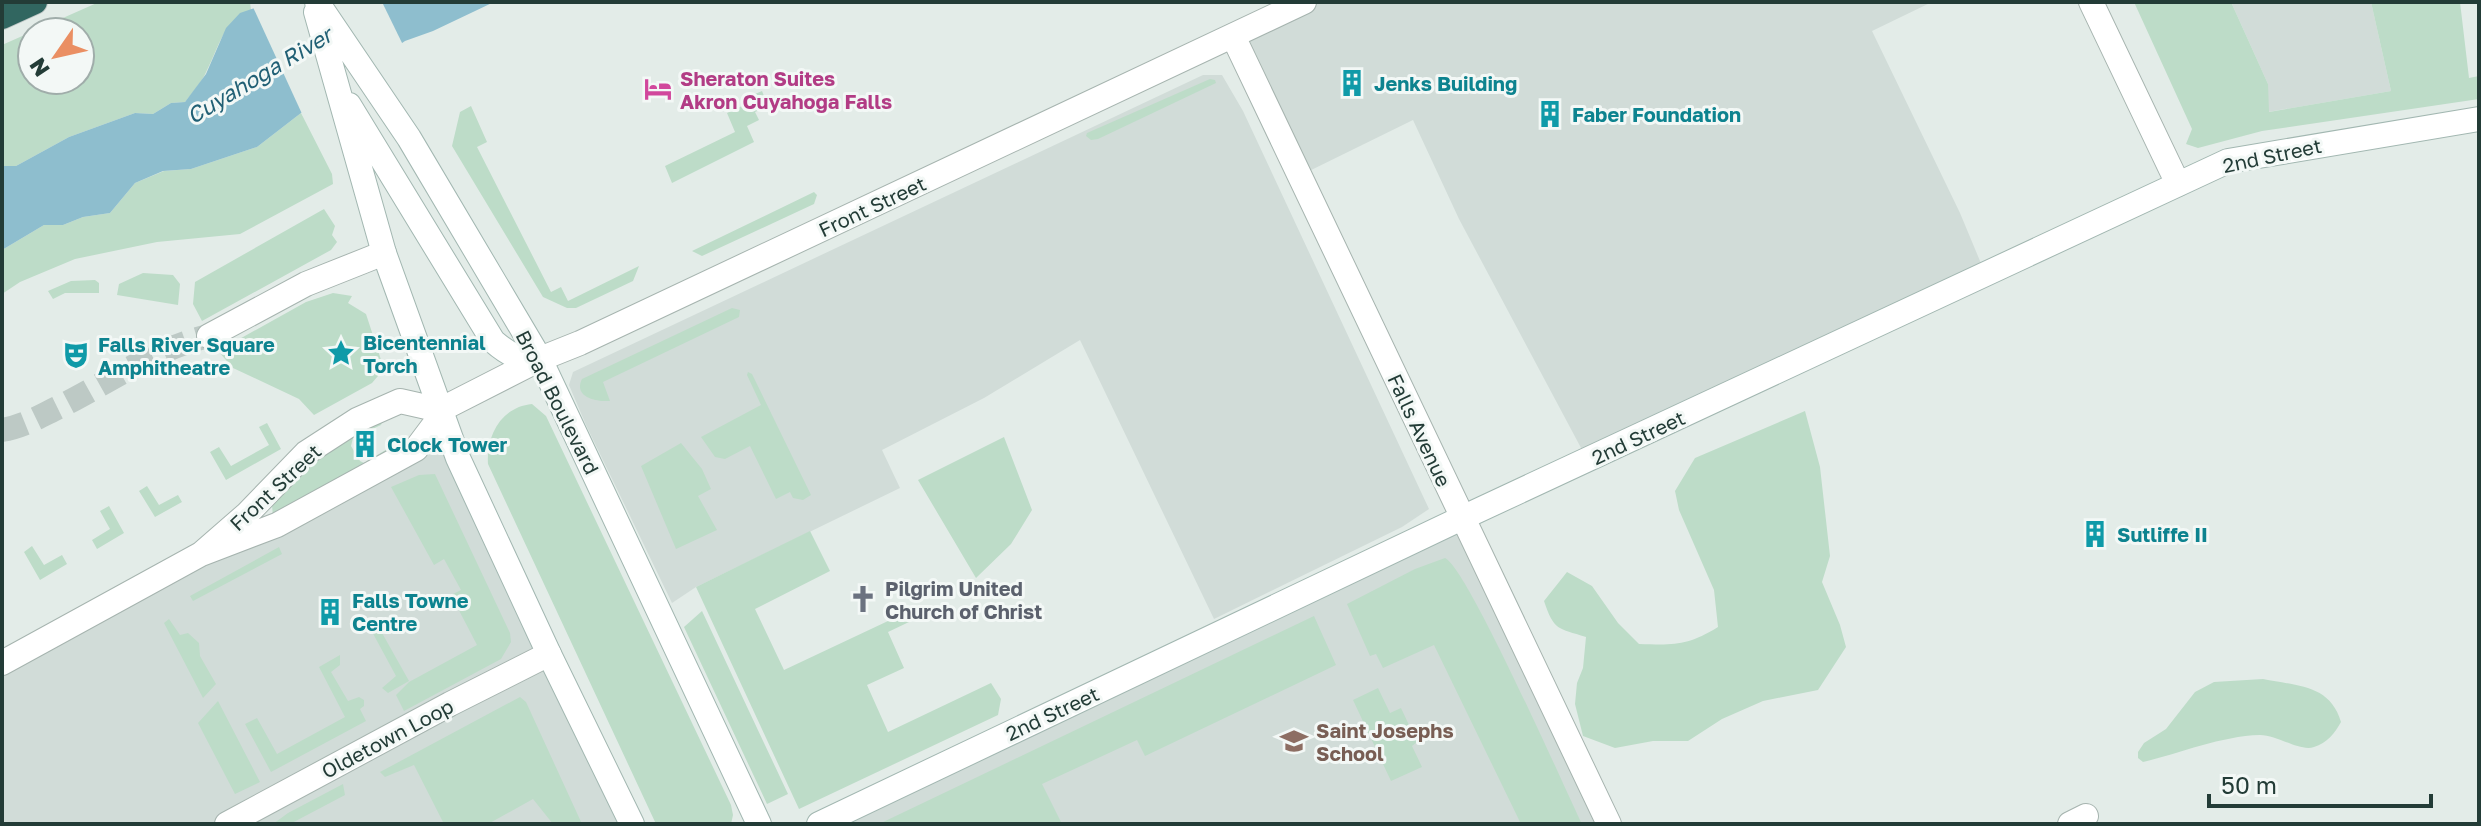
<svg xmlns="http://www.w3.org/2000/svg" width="2481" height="826" viewBox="0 0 2481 826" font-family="'Golos Text',sans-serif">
<rect width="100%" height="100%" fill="#e3ece8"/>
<path fill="#d1dcd8" d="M1304,2H1932L1872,31L1960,213L1985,273L1588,461L1459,219L1413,120L1299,176L1233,36Z
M2231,2H2371L2391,91L2268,112V84Z
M1203,75H1222L1243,111L1429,509L1402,527L1214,619L1080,340L984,398L882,450L900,488L696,587L672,603L586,425L569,385L573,372Z
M434,425L632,824H2V652L248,537Z
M1462,518L1609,824H819Z"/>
<path fill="#bddcc8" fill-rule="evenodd" d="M99,2H250L251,10C224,19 219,47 207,70C202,82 193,92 185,102L171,103L153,114L135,113L69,137L16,166H2V45ZM32,32H80V80H32Z
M2134,2H2231L2268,84L2269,112L2391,91L2371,2H2460L2469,78L2479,76V99L2262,131L2198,148L2186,144L2192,129Z
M1210,79L1215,80L1216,83L1098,139L1091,140L1086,136L1087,133Z
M762,91L768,106L755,112L759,120L747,126L754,142L672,183L665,166L735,132L727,113L755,100L753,95Z
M471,106L487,142L477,147L551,292L561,287L568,301L639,266L633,281L576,308H567L543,297L452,146L460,112Z
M301,113L332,174L333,184L240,234L157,242L75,259L20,282L2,294V250L44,225H63L83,217L110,213L135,183L164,171L191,169L257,147Z
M814,192L817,195L814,204L702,256L692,251Z
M324,209L335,226L332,235L337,242L331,250L202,321L193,304L195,282Z
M143,273L173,275L180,284L178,305L117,295L119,284Z
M95,280L99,283V293H65L53,299L48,291L71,281Z
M333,293L352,296L348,303L366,314L384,369L372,383L314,415L299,399L233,368L218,351L306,302Z
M732,308L740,310L739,317L603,382L610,401C596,402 573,397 582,379Z
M748,372L752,374L811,495L803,500L793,498L790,492L776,499L750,446L725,459L715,457L701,437L761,405L747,375Z
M532,404L546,416L731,805L733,815L731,824H656L488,464C486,436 501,407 532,404Z
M1805,411L1820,467L1830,556L1822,582L1840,625L1846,647L1818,690L1763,701L1722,719L1688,741H1653L1615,748L1583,736L1575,704L1577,683L1583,668L1586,637C1558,628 1554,631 1544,601L1567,572L1592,586L1618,623L1639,644C1675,645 1687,646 1718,627L1714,590L1679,510L1675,491L1695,458Z
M384,417L381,425L353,438L351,446L360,461L364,463L389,448L399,450L273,517L272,505L316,457Z
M267,423L281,449L226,480L210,452L219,447L231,466L269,445L259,427Z
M1004,437L1032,510L1011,544L976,578L918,480Z
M681,443L702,469L711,489L698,496L717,530L676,549L641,466Z
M435,474L510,633L511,642L501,659L404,711L396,695L409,682L477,645L451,595L461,590L444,559L434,565L391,487L419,475Z
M147,486L159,505L178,495L182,502L155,517L139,491Z
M109,506L124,533L97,549L92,540L110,529L100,511Z
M810,531L830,571L755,609L784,670L905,613L909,622L888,632L904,668L867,685L888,732L991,683L1001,699L998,715L799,809L696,587Z
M32,546L44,565L62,555L67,564L40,580L24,552Z
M279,547L282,554L193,601L190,596Z
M1445,558C1467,567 1564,787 1582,824H1521L1434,645L1383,668L1376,654L1370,656L1347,604L1415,569Z
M702,611L788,794L767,804L684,627Z
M1314,616L1336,665L1145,756L1137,740L1042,784L1062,824H879Z
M169,619L180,635L188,633L199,643L200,656L216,684L203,698L164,623Z
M377,624L409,681L388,693L382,688L396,676L370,628Z
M340,655V665L331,672L348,701L359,697L364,700V706L360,709L366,721L271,772L245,724L257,718L277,754L345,717L319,667Z
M2263,679C2296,686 2330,684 2341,722C2335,733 2327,743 2314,747C2300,752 2277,735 2260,735C2221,736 2181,753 2143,762L2138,758V752L2144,743L2166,729L2195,692L2214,682Z
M1378,688L1390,713L1401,708L1417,742L1412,746L1422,767L1391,781L1353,700Z
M520,697L526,702L582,824H553L533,799L488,824H444L414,765L385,777L380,772Z
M218,701L260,782L235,794L198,723Z
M343,784L345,795L290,824H273L288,813Z"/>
<path fill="#8ebece" d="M272,2H494L433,31L405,41L301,113L257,147L191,169L163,171L135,183L110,213L83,217L63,225H44L2,250V166H16L69,137L135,113L153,114L171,103L185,102L206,74L226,28L240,13Z"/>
<path fill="#e3ece8" d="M260,2H382L404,47L303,116L252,5Z"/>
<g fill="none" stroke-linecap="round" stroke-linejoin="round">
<path stroke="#bdc9c5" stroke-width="24" stroke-dasharray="24 12" stroke-linecap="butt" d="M2,430C21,427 37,418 53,410C105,385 153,349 209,336"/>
<g stroke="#a6b4af" stroke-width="26">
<path id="minor" d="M2091,2L2178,184
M1233,36L1609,824
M209,336L306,284L384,253
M227,824L450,704L549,654
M2070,824L2086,816"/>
</g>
<g stroke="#a6b4af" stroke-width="26">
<path id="tertiary" d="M201,554L247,514L306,453L357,420L400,401L440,410L540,359L580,343L1304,2
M2,663L201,554L277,525L416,449L434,425L440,410"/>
</g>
<g stroke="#a2b7b1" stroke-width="26">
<path id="secondary" d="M317,2L409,138L540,359L759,824
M316,12L384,253L458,458L549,654L632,824
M349,105L493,341C508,354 520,361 540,359
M819,824L1462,518L2228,161L2479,119"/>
</g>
<g stroke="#c1c8c7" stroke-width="26">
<path id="motorway" d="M2,17L35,2"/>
</g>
<use href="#minor" stroke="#fff" stroke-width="24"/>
<use href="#tertiary" stroke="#fff" stroke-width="24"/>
<use href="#secondary" stroke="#fff" stroke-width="24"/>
<use href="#motorway" stroke="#316660" stroke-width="24"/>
</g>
<defs>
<g id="building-bare" transform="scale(2.16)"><path d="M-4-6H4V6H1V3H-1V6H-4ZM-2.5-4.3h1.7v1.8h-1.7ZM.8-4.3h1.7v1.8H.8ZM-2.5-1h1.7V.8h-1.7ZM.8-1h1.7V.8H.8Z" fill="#0f9aa8" stroke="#f3f8f6" stroke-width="2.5" paint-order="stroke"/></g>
<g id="hotel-bare" transform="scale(2.16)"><path d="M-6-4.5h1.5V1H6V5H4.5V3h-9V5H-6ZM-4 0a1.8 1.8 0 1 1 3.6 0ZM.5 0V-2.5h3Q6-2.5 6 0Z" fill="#d1479c" stroke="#f3f8f6" stroke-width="2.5" paint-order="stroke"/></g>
<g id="sight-bare" transform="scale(2.16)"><path d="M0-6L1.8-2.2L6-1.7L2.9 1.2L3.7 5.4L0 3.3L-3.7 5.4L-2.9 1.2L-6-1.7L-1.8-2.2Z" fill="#0f9aa8" stroke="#f3f8f6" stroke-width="2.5" paint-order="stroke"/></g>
<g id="theatre-bare" transform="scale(2.16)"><path d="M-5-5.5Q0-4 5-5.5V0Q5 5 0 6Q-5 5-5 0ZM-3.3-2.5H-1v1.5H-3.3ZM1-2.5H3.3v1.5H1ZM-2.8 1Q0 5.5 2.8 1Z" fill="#0f9aa8" stroke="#f3f8f6" stroke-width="2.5" paint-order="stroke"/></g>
<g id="church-bare" transform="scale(2.16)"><path d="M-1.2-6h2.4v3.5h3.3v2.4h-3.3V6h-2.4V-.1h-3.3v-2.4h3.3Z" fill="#6b7280" stroke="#f3f8f6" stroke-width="2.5" paint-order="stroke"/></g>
<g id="school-bare" transform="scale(2.16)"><path d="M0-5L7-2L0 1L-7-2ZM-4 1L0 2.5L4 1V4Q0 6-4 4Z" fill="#8d6e63" stroke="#f3f8f6" stroke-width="2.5" paint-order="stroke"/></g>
</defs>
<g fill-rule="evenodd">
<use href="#building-bare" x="1352" y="83"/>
<use href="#hotel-bare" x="658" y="89"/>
<use href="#building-bare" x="1550" y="114"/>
<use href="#sight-bare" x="341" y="353"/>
<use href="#theatre-bare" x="76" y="355"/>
<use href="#building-bare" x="365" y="444"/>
<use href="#building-bare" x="2095" y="534"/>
<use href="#church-bare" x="863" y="599"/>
<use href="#building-bare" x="330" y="612"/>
<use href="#school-bare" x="1294" y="741"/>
</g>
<g text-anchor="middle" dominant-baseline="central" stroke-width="6" stroke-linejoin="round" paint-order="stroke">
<g font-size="20" font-weight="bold" fill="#b23c85" stroke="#f3f8f6" text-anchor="start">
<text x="680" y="78">Sheraton Suites<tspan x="680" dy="23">Akron Cuyahoga Falls</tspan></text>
</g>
<g font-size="20" font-weight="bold" fill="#0d838f" stroke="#f3f8f6" text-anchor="start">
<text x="1374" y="83">Jenks Building</text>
<text x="1572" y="114">Faber Foundation</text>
<text x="363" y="342">Bicentennial<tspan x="363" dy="23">Torch</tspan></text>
<text x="98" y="344">Falls River Square<tspan x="98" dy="23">Amphitheatre</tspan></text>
<text x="387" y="444">Clock Tower</text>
<text x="2117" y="534">Sutliffe II</text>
<text x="352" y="600">Falls Towne<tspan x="352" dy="23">Centre</tspan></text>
</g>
<g font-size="20" fill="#233c37" stroke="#f3f8f6">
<text transform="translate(2272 155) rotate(-12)">2nd Street</text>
<text transform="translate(872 206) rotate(-25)">Front Street</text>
<text transform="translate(558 402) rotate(63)">Broad Boulevard</text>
<text transform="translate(1420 430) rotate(65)">Falls Avenue</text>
<text transform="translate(1638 437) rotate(-25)">2nd Street</text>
<text transform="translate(275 487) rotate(-43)">Front Street</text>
<text transform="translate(1052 713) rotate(-25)">2nd Street</text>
<text transform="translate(387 738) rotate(-28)">Oldetown Loop</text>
</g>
<g font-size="20" font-weight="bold" fill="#5b616d" stroke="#f3f8f6" text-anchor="start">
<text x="885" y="588">Pilgrim United<tspan x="885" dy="23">Church of Christ</tspan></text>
</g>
<g font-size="20" font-weight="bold" fill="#785e54" stroke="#f3f8f6" text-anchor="start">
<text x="1316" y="730">Saint Josephs<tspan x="1316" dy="23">School</tspan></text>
</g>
<g font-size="22" font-style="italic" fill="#216075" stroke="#f3f8f6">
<text transform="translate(259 75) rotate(-31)">Cuyahoga River</text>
</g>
</g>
<rect width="2481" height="826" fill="none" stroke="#233c37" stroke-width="8"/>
<g transform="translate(56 56) rotate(236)"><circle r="38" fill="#f3f8f6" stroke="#a0adaa" stroke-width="2"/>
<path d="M0-6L14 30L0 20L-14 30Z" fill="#ea8f63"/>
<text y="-12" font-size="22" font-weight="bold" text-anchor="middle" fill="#233c37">N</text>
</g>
<path d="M2209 794v12h222v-12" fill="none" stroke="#233c37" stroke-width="4"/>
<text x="2221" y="794" font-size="24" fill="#233c37" stroke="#f3f8f6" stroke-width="6" paint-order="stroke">50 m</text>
</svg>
